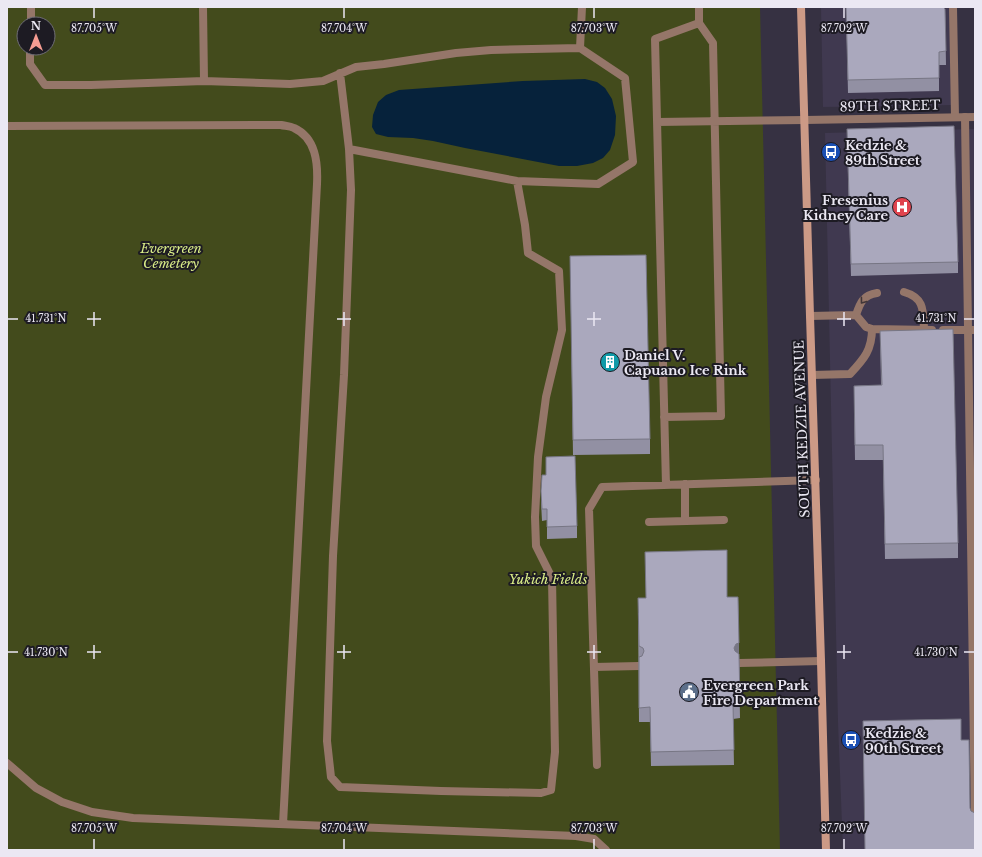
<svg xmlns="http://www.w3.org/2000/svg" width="982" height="857" viewBox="0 0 982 857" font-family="'Libre Baskerville',serif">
<rect width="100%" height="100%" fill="#363142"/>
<path fill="#403950" d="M821,7H953L955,105L823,107Z
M975,129V850H843L838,722L825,133Z"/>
<path fill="#434b1c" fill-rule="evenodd" d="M7,7H760L780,850H7ZM24,24H48V48H24Z"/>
<path fill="#06223b" d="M585,79L597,82L605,88L612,99L616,116L615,135L610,150L603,158L593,163L577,166H559L465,148L433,141L413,138L388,137L376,134L372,127L373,115L378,102L386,95L399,90L523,81Z"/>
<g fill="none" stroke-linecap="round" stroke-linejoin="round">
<path stroke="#957669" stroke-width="8" d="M203,7L204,81
M953,7L955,117
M31,24V7
M30,48V64L45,85H91L204,81L290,84L323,81L356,67L384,64L456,53L491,50L580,48
M340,73L349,149L351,190L344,375L333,556L327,741L331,777L340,787L441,791L541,793L551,790L555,752L552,578L536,546L535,517L538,457L546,397L562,330L559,271L528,253L525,225L517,181
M965,117L975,821
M657,122L805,120
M7,126L281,125C285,126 290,126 294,128C316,138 318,163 317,184L283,824
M349,149L517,181L598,184L633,162L625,78L580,48L582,7
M904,292C925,298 923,311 924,330
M856,315L866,327L872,329L932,330
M856,315C860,303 863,295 877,293
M810,316L856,315
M943,330H975
M812,375L850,374C864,359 872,350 872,329
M664,417L721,416L713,43L699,23V7
M685,484V521
M666,485L655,39L699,23
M649,522L724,520
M739,663L821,661
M594,667L639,666
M7,763L36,788L62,802L92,812L133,818L576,836L594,839L606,850
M597,765L589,509L602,487L816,480"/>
<path stroke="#957669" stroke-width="8" d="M805,120L975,117"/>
<path stroke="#cc9a86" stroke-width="8" d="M801,7L810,316L821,661L826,850"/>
</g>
<path fill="#9290a3" d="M846,7L945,9L946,65H939V91L848,93Z
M847,140L958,262V273L851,276Z
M570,256L650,439V454L573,455Z
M880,331L958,543V558L885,559L883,460H855L854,401V386L881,385Z
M546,457L577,526V538L547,539V520L542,521L541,502V491L546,475Z
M727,597H738L740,718L733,719L734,765L651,766L650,722H639L638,613Z"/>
<path fill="#777684" d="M739,643V658L736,659L734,648L736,644Z"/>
<path fill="#aaa8bd" stroke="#777684" d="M846,7H943L945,9L946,51L939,52V78L848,80Z
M954,126L958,262L851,264L847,129Z
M646,255L650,439L573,440L570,256Z
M953,329L958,543L885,544L883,445H855L854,386L882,385L880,331Z
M575,456L577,526L547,527V509H542L541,491L542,475H546V457Z
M727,550V597H738L739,643L736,644L734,648L735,651L739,654L740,704H733L734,750L651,752L650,707L639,708V657L642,656L644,651L643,648L639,646L638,598H646L645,552Z
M961,719V740H969L970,808L971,811L975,813V850H865L863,721Z"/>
<defs><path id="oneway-chevron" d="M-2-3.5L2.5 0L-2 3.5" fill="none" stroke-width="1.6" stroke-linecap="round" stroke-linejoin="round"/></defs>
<use stroke="#413638" href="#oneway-chevron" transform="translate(863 301) rotate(127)"/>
<path fill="none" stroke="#ebe8f3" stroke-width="1.5" d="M94,8V18M344,8V18M594,8V18M844,8V18M94,312V326M344,312V326M594,312V326M844,312V326M8,319H18M87,319H101M337,319H351M587,319H601M837,319H851M964,319H974M94,645V659M344,645V659M594,645V659M844,645V659M8,652H18M87,652H101M337,652H351M587,652H601M837,652H851M964,652H974M94,839V849M344,839V849M594,839V849M844,839V849"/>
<defs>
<g id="bus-disc" transform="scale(1)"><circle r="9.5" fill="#1a4fb4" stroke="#1d1b23"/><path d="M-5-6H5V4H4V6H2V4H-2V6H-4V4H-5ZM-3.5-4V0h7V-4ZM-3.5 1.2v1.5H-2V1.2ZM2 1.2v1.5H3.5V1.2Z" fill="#fff"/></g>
<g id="hospital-disc" transform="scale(1)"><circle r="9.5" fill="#e0444e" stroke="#1d1b23"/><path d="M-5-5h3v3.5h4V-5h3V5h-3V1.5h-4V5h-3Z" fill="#fff"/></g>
<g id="building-disc" transform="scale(1)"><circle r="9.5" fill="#0f9aa8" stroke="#1d1b23"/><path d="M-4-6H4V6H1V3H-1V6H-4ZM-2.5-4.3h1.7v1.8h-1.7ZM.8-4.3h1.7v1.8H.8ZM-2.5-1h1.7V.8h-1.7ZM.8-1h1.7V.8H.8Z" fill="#fff"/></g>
<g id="civic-disc" transform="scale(1)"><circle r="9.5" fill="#5c6f8a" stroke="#1d1b23"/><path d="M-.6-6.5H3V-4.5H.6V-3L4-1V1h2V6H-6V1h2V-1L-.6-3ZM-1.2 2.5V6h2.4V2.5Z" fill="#fff"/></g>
</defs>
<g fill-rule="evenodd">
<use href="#bus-disc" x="831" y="152"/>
<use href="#hospital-disc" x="902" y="207"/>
<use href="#building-disc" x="610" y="362"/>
<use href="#civic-disc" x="689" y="692"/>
<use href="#bus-disc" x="851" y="740"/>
</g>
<g text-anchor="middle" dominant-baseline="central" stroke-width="4" stroke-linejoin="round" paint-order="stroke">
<g font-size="13" fill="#ebe8f3" stroke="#1d1b23">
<text transform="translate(890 106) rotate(-1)">89TH STREET</text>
<text transform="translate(802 429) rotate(-92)">SOUTH KEDZIE AVENUE</text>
</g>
<g font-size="13" font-weight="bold" fill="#ebe8f3" stroke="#1d1b23" text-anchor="start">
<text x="845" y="145">Kedzie &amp;<tspan x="845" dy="15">89th Street</tspan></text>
<text x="888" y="200" text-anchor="end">Fresenius<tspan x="888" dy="15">Kidney Care</tspan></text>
<text x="624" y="355">Daniel V.<tspan x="624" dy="15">Capuano Ice Rink</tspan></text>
<text x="703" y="685">Evergreen Park<tspan x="703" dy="15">Fire Department</tspan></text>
<text x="865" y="733">Kedzie &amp;<tspan x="865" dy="15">90th Street</tspan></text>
</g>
<g font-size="13" font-style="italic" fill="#daed88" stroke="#1d1b23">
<text x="171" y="248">Evergreen<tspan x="171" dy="15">Cemetery</tspan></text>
<text x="548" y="579">Yukich Fields</text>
</g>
</g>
<g font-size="10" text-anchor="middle" fill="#ebe8f3" stroke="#1d1b23" stroke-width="4" stroke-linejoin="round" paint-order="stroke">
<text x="94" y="32">87.705°W</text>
<text x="344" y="32">87.704°W</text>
<text x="594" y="32">87.703°W</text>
<text x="844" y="32">87.702°W</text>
<text x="46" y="322">41.731°N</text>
<text x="936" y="322">41.731°N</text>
<text x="46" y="656">41.730°N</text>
<text x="936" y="656">41.730°N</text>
<text x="94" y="832">87.705°W</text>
<text x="344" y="832">87.704°W</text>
<text x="594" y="832">87.703°W</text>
<text x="844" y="832">87.702°W</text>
</g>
<rect width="982" height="857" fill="none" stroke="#ebe8f3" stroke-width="16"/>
<g transform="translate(36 36)"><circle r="19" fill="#1d1b23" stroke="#6f6d76"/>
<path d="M0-3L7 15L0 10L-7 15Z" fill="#f59c92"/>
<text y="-6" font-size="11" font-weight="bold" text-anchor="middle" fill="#ebe8f3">N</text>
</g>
</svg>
